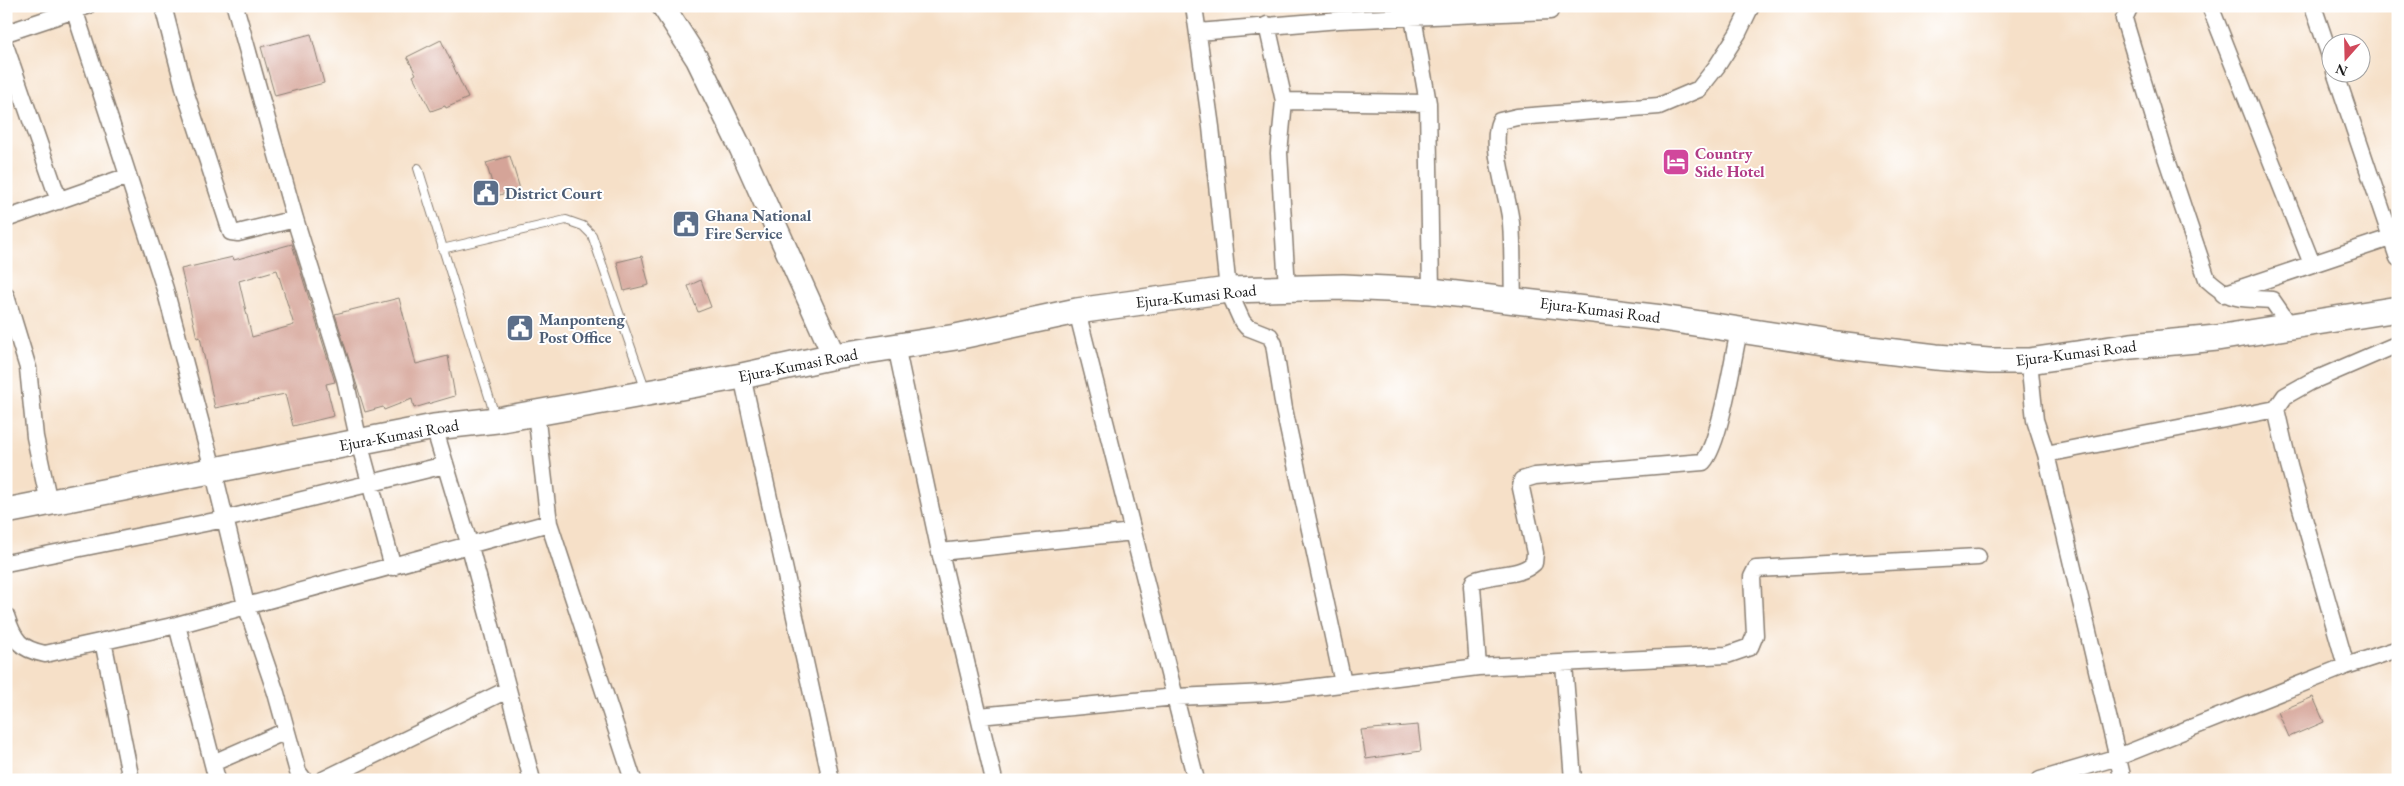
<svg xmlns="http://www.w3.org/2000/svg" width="2404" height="786" viewBox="0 0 2404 786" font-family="'EB Garamond',serif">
<rect width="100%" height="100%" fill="#fff"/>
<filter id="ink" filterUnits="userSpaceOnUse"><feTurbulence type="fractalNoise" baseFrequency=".02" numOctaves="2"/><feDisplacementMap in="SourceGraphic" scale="10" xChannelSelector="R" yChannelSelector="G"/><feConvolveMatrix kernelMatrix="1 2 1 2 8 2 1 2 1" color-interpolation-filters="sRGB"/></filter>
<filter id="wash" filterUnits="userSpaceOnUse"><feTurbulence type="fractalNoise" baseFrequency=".0096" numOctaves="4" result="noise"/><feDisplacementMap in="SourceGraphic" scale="20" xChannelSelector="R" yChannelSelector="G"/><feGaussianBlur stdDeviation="1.12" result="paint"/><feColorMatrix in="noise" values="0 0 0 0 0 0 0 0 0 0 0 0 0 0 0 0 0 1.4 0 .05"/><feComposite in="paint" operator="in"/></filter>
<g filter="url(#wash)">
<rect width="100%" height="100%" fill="#f6e0c8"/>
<g id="blocks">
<path fill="#d5a498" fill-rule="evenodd" d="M311,34L324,83L275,96L261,47Z
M441,40L468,98L446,108L445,106L431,111L413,76L416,74L407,57Z
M510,156L520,189L496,196L486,163Z
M292,244L335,382L326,384L334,416L293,426L285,394L215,408L200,337L197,338L181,269L233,257L234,260ZM277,270L294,325L252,337L239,281Z
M642,256L649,285L624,291L617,262Z
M701,280L711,307L698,312L688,286Z
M399,298L416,364L448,356L455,396L414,408L412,399L384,410L383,407L365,412L335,314Z
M2313,697L2324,722L2289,737L2278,712Z
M1418,725L1421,751L1366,759L1361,730Z"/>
</g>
</g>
<g filter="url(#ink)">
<use href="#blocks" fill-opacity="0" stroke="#897e72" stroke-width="1"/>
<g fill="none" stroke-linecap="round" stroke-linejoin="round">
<g stroke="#897e72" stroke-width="10">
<path id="lane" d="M418,168L495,416
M442,249L566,220L583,226L592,235L646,391"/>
</g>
<g stroke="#897e72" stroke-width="19">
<path id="street" d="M73,6L165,289L213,469L246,605L276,693L298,772L304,780
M163,6L185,91L231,232L238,233L295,219
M235,6L295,219L345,379L359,442L393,567
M1194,6L1211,127L1228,290L1242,321L1247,327L1270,336L1274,344L1284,409L1343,683
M2130,6L2124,19L2164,151L2207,279C2233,303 2240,297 2272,300L2290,326
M2210,6L2312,264
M2313,6L2332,62
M1413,17L1428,103L1431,291
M1267,25L1284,101L1279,153L1287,288
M1198,32L1339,20L1550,11
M6,33L87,6
M6,48L59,201
M2335,72L2398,258
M1284,101L1428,103
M6,219L128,176
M2223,294L2390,238
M6,296L28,368L35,437L49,503
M1513,299C1512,274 1513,248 1511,223C1508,194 1489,145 1500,121L1517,117L1659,106L1699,89L1717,66L1738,33L1751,6
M1077,311L1196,780
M896,346L940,552L994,780
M2029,361L2035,420L2046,454L2123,780
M742,376L831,780
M536,413L549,523L633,780
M434,427L469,543L532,780
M2046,454L2276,409
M940,552L1133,532
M6,563L225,519L445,465
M6,616C14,641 20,649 45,654L177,625L549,523
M177,625L217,780
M103,641L131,780
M1564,664L1573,780
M2346,666L2289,466L2276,409L2285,396L2310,382L2398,344
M1478,667L1472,586L1474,581C1493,572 1518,578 1534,563L1535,553L1521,488L1522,480L1535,476L1703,462C1720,444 1733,358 1739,330
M979,716L1176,697L1268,693L1478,667L1727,655L1750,647L1755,635L1752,577L1756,569L1978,557
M213,763L286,731
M323,780L507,690
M2040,780L2118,757L2346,666L2398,649"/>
</g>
<g stroke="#897e72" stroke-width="25">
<path id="secondary" d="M663,6L697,59L741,149L834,356"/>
</g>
<g stroke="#897e72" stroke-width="28">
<path id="primary" d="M6,511L434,427L497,420L742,376L834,356L956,337L1077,311L1228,290L1343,287L1431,291L1662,318L1837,345L1936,357L1989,361H2029L2131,346L2217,338L2398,309"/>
</g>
<use href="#lane" stroke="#fff" stroke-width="8"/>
<use href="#street" stroke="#fff" stroke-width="16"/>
<use href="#secondary" stroke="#fff" stroke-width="22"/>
<use href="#primary" stroke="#fff" stroke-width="25"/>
</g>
</g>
<defs>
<g id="hotel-square" transform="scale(1.4375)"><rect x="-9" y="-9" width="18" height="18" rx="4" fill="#d1479c" stroke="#fff"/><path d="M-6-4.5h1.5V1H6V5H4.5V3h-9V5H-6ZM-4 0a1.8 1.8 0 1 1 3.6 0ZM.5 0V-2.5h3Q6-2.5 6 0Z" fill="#fff"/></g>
<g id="civic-square" transform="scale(1.4375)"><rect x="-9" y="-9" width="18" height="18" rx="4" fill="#5c6f8a" stroke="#fff"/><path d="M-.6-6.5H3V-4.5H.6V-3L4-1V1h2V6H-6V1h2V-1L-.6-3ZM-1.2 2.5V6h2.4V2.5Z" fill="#fff"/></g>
</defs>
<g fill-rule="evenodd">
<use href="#hotel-square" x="1676" y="162"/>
<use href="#civic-square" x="486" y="193"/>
<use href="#civic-square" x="686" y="224"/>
<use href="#civic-square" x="520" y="328"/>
</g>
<g text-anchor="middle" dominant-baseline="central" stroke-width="4" stroke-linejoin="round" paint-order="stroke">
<g font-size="16" font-weight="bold" fill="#b23c85" stroke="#fff" text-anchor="start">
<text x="1695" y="153">Country<tspan x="1695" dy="18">Side Hotel</tspan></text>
</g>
<g font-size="16" font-weight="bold" fill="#4e5e75" stroke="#fff" text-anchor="start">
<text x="505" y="193">District Court</text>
<text x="705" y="215">Ghana National<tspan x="705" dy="18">Fire Service</tspan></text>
<text x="539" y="319">Manponteng<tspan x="539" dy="18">Post Office</tspan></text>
</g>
<g font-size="16" fill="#1c1c1c" stroke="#fff">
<text transform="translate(1196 296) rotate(-6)">Ejura-Kumasi Road</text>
<text transform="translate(1600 310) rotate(7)">Ejura-Kumasi Road</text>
<text transform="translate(2076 353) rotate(-7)">Ejura-Kumasi Road</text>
<text transform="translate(798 365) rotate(-11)">Ejura-Kumasi Road</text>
<text transform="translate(399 435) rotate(-10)">Ejura-Kumasi Road</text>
</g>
</g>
<rect width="2404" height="786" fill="none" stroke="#fff" stroke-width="25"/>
<g transform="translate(2346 58) rotate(200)"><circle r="24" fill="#ffffff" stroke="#a4a4a4"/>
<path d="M0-4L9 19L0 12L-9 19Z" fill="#d1495b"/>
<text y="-8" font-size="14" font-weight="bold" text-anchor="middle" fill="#1c1c1c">N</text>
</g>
</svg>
